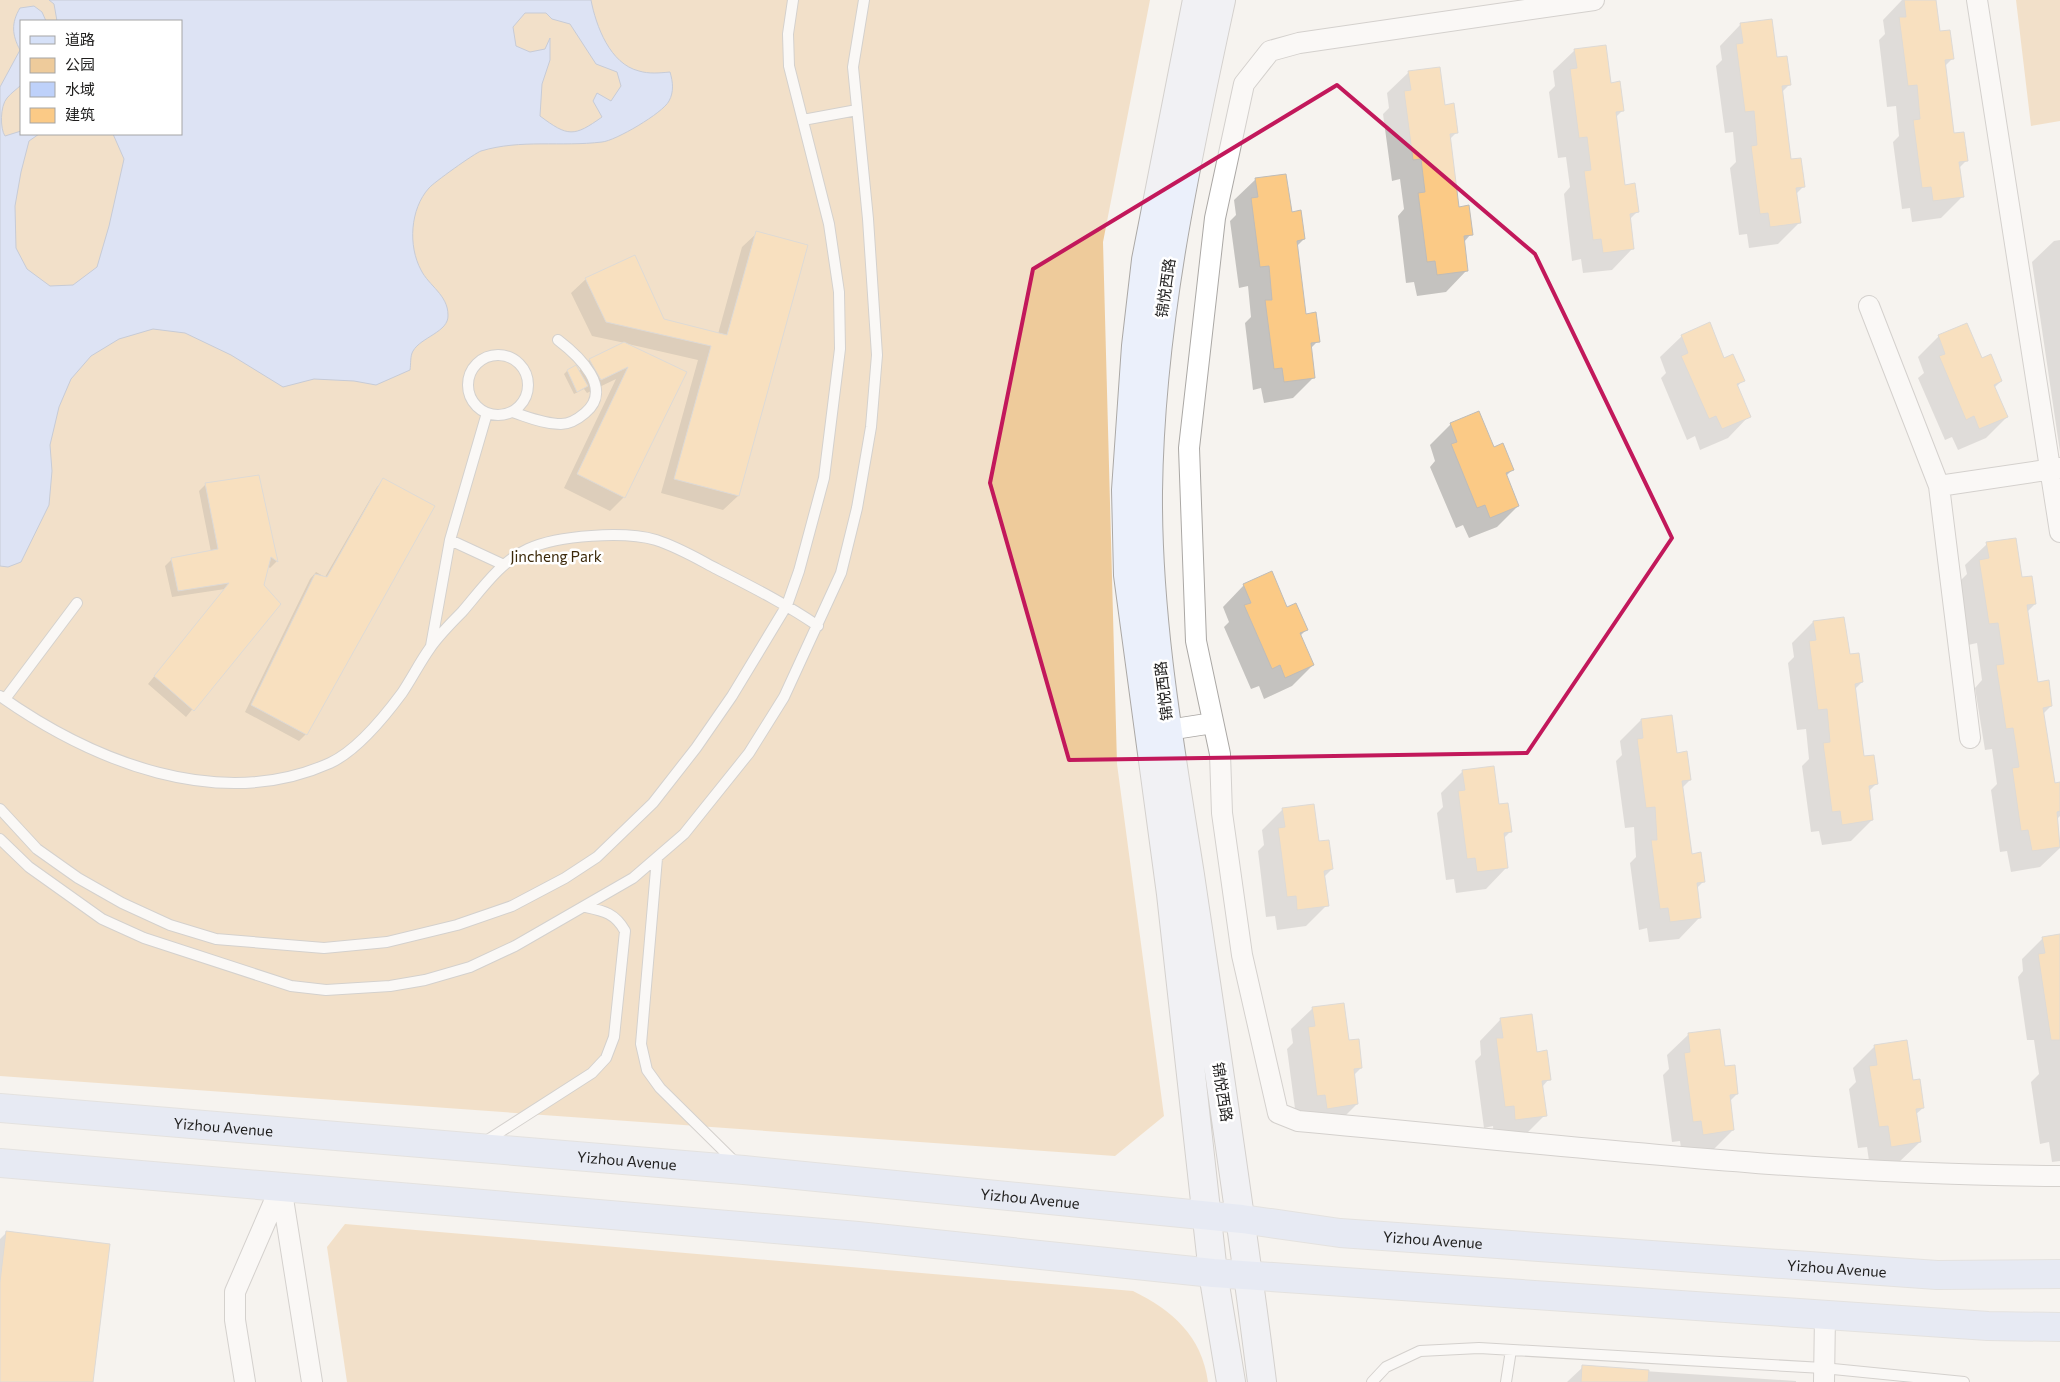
<svg xmlns="http://www.w3.org/2000/svg" width="2060" height="1382" viewBox="0 0 2060 1382" font-family="Commissioner,'Noto Sans SC',sans-serif">
<rect width="100%" height="100%" fill="#f6f3ef"/>
<path fill="#eecb9b" fill-rule="evenodd" d="M0,0H1150L1103,242L1117,764L1164,1116L1115,1156L0,1076ZM21,21H181V134H21Z
M2016,0H2060V121L2031,126Z
M345,1224L1133,1291C1172,1310 1202,1336 1208,1382H347L327,1247Z"/>
<path fill="#bed1fa" stroke="#8e9bb8" fill-rule="evenodd" d="M49,0H591C596,26 610,64 639,71C649,74 659,73 670,72C673,82 674,92 669,101C663,113 615,141 602,142C561,147 521,139 481,151C475,153 433,183 429,188C410,209 408,246 421,270C429,286 448,295 448,315C449,332 421,337 413,351C410,356 411,364 410,370L376,385L354,381L314,379L283,387L231,355L185,333L153,329L119,339L91,356L71,379L59,407L50,445L52,471L49,505L21,562L8,567L0,566V87L20,50C12,35 11,23 20,8L34,6L42,12L46,21H21V85C17,89 11,93 7,98C0,106 0,129 5,136L21,131V134H39L29,141L21,172L15,206L16,248L27,269L50,286L73,285L97,267L109,226L124,159L113,134H181V21H57L54,4ZM525,13H546L552,19L570,24L596,64L617,72L621,86L611,101L597,93L593,101L602,117C574,137 568,137 540,116L542,84L550,60V38L545,49L530,52L516,46L513,27Z"/>
<path fill="#0003" d="M1902,0H1935L1939,32L1953,58L1945,66L1953,134L1967,160L1959,168L1963,196L1941,218L1912,222L1910,208L1902,209L1893,142L1899,136L1896,106L1887,107L1879,40L1885,34L1883,20Z
M1741,24L1776,58L1790,84L1782,92L1790,160L1804,186L1796,194L1800,222L1778,244L1749,248L1747,234L1739,235L1730,168L1736,162L1733,132L1725,133L1716,66L1722,60L1720,46Z
M1575,50L1610,84L1623,110L1615,118L1624,186L1637,212L1629,220L1633,248L1612,270L1583,273L1581,259L1572,261L1564,194L1570,187L1566,157L1558,158L1549,92L1555,86L1553,71Z
M1409,72L1444,106L1457,132L1449,140L1458,208L1471,234L1464,242L1467,270L1446,292L1417,296L1414,282L1406,283L1398,216L1404,209L1400,179L1392,181L1383,114L1389,108L1387,93Z
M1256,179L1291,213L1304,239L1296,247L1305,315L1318,341L1310,349L1314,377L1293,398L1264,403L1261,388L1253,390L1245,323L1251,317L1248,286L1239,288L1230,221L1236,215L1234,200Z
M757,233L738,496L723,510L661,493L698,360L628,344L685,373L624,497L610,511L564,488L616,379L587,393L584,389L574,394L564,374L567,371L578,372L589,360L625,343L592,336L571,293L586,279L663,320L718,334L742,247Z
M2060,240V452L2032,262L2054,241Z
M1682,336L1724,359L1743,380L1737,387L1749,416L1728,438L1700,450L1695,436L1687,440L1661,378L1666,373L1660,357Z
M1939,336L1981,359L2001,381L1994,388L2007,417L1986,438L1958,450L1952,437L1945,440L1918,378L1924,373L1918,357Z
M1451,424L1512,470L1506,476L1518,506L1497,527L1469,538L1463,525L1456,528L1430,467L1435,461L1430,445Z
M258,477L277,561L270,568L267,566L262,585L279,604L186,717L148,684L225,589L172,597L165,566L172,559L211,552L199,491L206,484Z
M384,480L306,734L299,741L245,712L310,579L316,572L325,577L377,487Z
M1987,544L2021,579L2035,604L2027,612L2037,683L2051,706L2043,714L2054,784L2060,783V816L2057,819L2060,848L2040,867L2011,872L2007,851L2000,852L1991,790L1997,784L1992,749L1985,750L1975,688L1982,680L1977,643L1968,645L1959,582L1967,574L1965,565Z
M1244,585L1286,608L1307,629L1300,636L1313,665L1292,686L1264,699L1259,686L1251,689L1224,627L1229,622L1223,607Z
M1813,622L1849,656L1862,682L1854,690L1863,758L1876,784L1868,792L1872,820L1851,841L1822,845L1819,831L1811,832L1802,766L1809,759L1806,729L1797,730L1788,663L1794,657L1792,643Z
M1641,720L1676,754L1690,780L1682,788L1691,855L1704,881L1696,889L1700,917L1679,939L1649,942L1647,928L1639,930L1630,863L1636,857L1634,827L1625,828L1616,761L1622,755L1620,741Z
M1463,771L1498,805L1511,831L1503,839L1507,867L1486,889L1456,893L1454,879L1446,880L1437,813L1443,807L1441,793Z
M1283,809L1318,843L1332,869L1324,877L1327,905L1306,926L1277,930L1275,916L1266,917L1258,851L1264,845L1262,830Z
M2060,935V1161L2052,1162L2049,1142L2040,1144L2031,1082L2039,1074L2034,1040H2027L2018,977L2023,971L2022,959L2043,938Z
M1313,1008L1348,1042L1361,1068L1353,1076L1357,1104L1336,1125L1296,1116L1287,1049L1293,1043L1291,1029Z
M1501,1019L1536,1053L1549,1079L1542,1087L1545,1115L1524,1136L1494,1141L1493,1126L1484,1128L1475,1061L1481,1055L1480,1041Z
M1689,1034L1724,1068L1737,1094L1729,1102L1733,1130L1712,1151L1682,1155L1680,1141L1672,1142L1663,1075L1669,1069L1667,1055Z
M1875,1046L1912,1081L1923,1108L1915,1115L1920,1142L1898,1163L1870,1168L1867,1147L1858,1148L1849,1089L1856,1082L1853,1068Z
M7,1232L92,1382H0V1239Z
M1583,1367L1796,1381V1382H1567Z"/>
<path fill="#fbca86" stroke="#bfbcb8" d="M1904,0H1936L1940,31L1950,30L1954,59L1945,60L1954,133L1964,132L1968,161L1959,162L1964,197L1933,201L1931,187L1922,188L1913,120L1920,119L1917,85L1908,86L1899,17H1906Z
M1772,19L1777,57L1787,56L1791,85L1782,86L1791,159L1801,158L1805,187L1796,188L1801,223L1770,227L1768,213L1760,214L1751,146L1757,145L1754,111L1745,112L1736,44L1743,43L1740,23Z
M1606,45L1611,83L1620,81L1624,111L1616,112L1625,185L1635,183L1639,212L1630,214L1634,249L1603,253L1601,239L1593,240L1584,171L1591,170L1587,137L1579,138L1570,69L1577,68L1574,49Z
M1440,67L1445,105L1454,103L1458,133L1450,134L1459,207L1469,205L1473,235L1464,236L1468,271L1437,275L1435,261L1427,262L1418,193L1425,192L1421,159L1413,160L1404,91L1411,90L1408,71Z
M1286,174L1292,212L1301,210L1305,239L1297,241L1306,314L1316,312L1320,342L1311,343L1315,378L1284,382L1282,368L1274,369L1265,300H1272L1269,266L1260,267L1251,198L1258,197L1255,178Z
M756,231L808,245L739,496L674,479L711,346L606,322L585,278L635,255L664,319L727,335Z
M1710,322L1724,358L1733,354L1745,381L1737,384L1751,417L1722,429L1716,416L1709,419L1681,356L1688,353L1681,335Z
M1967,323L1982,358L1991,354L2002,381L1994,385L2008,417L1979,429L1974,416L1966,420L1939,356L1945,354L1938,335Z
M624,342L687,372L625,498L577,474L628,367L601,380L589,359Z
M576,365L588,386L577,392L567,370Z
M1479,411L1494,447L1503,443L1514,470L1506,473L1519,506L1490,518L1485,505L1477,508L1451,444L1457,442L1450,423Z
M259,475L278,562L271,557L264,585L281,604L194,711L154,676L229,583L178,591L171,558L218,549L205,483Z
M383,478L435,506L307,735L251,705L315,574L327,577Z
M2016,538L2022,577L2032,576L2036,604L2027,605L2038,682L2049,680L2052,706L2043,708L2055,783L2060,782V811L2057,812L2060,847L2032,851L2028,830L2021,831L2012,768L2019,767L2013,728L2006,729L1996,665L2004,664L1998,623L1989,624L1979,560L1989,558L1986,542Z
M1272,571L1287,607L1296,603L1308,630L1300,633L1314,665L1285,678L1280,665L1272,669L1244,605L1251,603L1243,584Z
M1844,617L1850,654L1859,653L1863,682L1855,684L1864,756L1874,755L1878,784L1869,786L1873,820L1842,825L1840,811L1832,812L1823,743L1830,742L1827,709L1818,710L1809,641L1816,640L1813,621Z
M1672,715L1677,753L1687,751L1691,780L1682,781L1692,854L1701,852L1705,882L1697,883L1701,918L1670,922L1668,908L1660,909L1651,840H1657L1655,807L1646,808L1637,739L1643,738L1641,719Z
M1494,766L1499,804L1508,803L1512,832L1504,833L1508,868L1477,872L1475,858L1467,859L1458,791L1465,790L1462,770Z
M1314,804L1319,841L1329,840L1333,869L1324,871L1329,906L1297,910L1296,896L1287,897L1278,828L1285,827L1282,808Z
M2060,934V1040H2051L2038,954L2045,953L2042,937Z
M1344,1003L1349,1040L1359,1039L1362,1068L1354,1069L1358,1104L1327,1109L1325,1095L1317,1096L1308,1027L1315,1026L1312,1007Z
M1532,1014L1537,1052L1547,1050L1551,1080L1542,1081L1547,1116L1515,1120L1514,1106L1505,1107L1496,1038H1503L1500,1018Z
M1720,1029L1725,1066L1735,1065L1738,1094L1730,1095L1734,1130L1703,1135L1701,1121L1693,1122L1684,1053L1690,1052L1688,1033Z
M1907,1040L1913,1080L1920,1079L1924,1108L1916,1109L1921,1142L1891,1147L1888,1126L1879,1127L1869,1066L1877,1065L1874,1045Z
M6,1231L110,1244L93,1382H0V1282Z
M1582,1365L1649,1370L1648,1382H1581Z"/>
<g fill="none" stroke-linecap="round" stroke-linejoin="round">
<g stroke="#aba8a5" stroke-width="12">
<path id="lane" d="M803,120L857,110
M468 385a30 30 0 1 1 60 0a30 30 0 1 1-60 0Z
M512,412C528,417 544,424 561,424C570,424 578,419 585,413C614,389 579,356 558,340
M450,540L504,565
M431,646L450,540L487,413
M0,696C92,761 219,813 330,763C356,751 385,716 402,693C412,678 420,662 430,648C439,635 451,623 462,612C481,590 501,561 528,549C558,535 625,531 656,540C678,547 698,559 717,569C752,587 786,604 818,626
M5,699L77,603
M0,809L37,849L78,878L122,903L170,925L216,939L324,948L387,942L457,925L512,906L565,878L597,857L653,803L696,748L732,696L787,605L799,571L824,478L840,349L839,292L829,224L789,66L788,34L793,0
M0,839L29,867L102,919L144,938L291,986L326,990L390,986L425,980L470,967L515,946L633,878L684,834L749,753L784,697L841,573L857,508L871,427L877,355L868,219L853,67L864,0
M657,858L641,1044L647,1070L660,1088L738,1165
M483,1143L592,1073L606,1058L614,1037L625,931C615,913 604,911 585,907
M1372,1382L1386,1367L1420,1351L1479,1348L1823,1368L1964,1382
M1506,1382L1511,1350"/>
</g>
<g stroke="#aba8a5" stroke-width="22">
<path id="street" d="M1594,0L1299,43L1270,51L1244,84L1215,218L1189,448L1196,641L1220,754L1222,813L1242,955L1278,1113L1298,1121C1552,1144 1805,1175 2060,1176
M1977,0L2060,532
M1869,306L1939,486L2060,468
M1939,486L1970,738
M1168,730L1213,723
M281,1186L312,1382
M245,1382L235,1320V1292L281,1186
M1824,1382L1825,1315"/>
</g>
<g stroke="#aba8a5" stroke-width="30">
<path id="secondary" d="M1197,0L1146,260L1136,346L1126,490L1128,575L1171,894L1213,1273L1231,1382
M1221,0C1186,162 1150,325 1148,492C1147,620 1170,748 1190,875C1215,1044 1241,1213 1262,1382"/>
</g>
<g stroke="#cececd" stroke-width="30">
<g id="primary">
<path id="s1" d="M0,1108L744,1170L1242,1219L1340,1233L1937,1275L2060,1274"/>
<path d="M0,1163L858,1236L1213,1273L1988,1326L2060,1327"/>
</g>
</g>
<use href="#lane" stroke="#fff" stroke-width="10"/>
<use href="#street" stroke="#fff" stroke-width="20"/>
<use href="#secondary" stroke="#ebf0fb" stroke-width="28"/>
<use href="#primary" stroke="#d6e1f8" stroke-width="28"/>
</g>
<path d="M0 0H2060V1382H0ZM1337,85L1535,254L1672,538L1527,753L1069,760L990,483L1033,269Z" fill="#f6f3ef" fill-opacity=".55" fill-rule="evenodd"/>
<path fill="none" stroke="#c2185b" stroke-width="4" stroke-linejoin="round" d="M1337,85L1535,254L1672,538L1527,753L1069,760L990,483L1033,269Z"/>
<g text-anchor="middle" dominant-baseline="central" stroke-width="5" stroke-linejoin="round" paint-order="stroke">
<g font-size="15" fill="#1f1e1d" stroke="#fff">
<text transform="translate(1165 288) rotate(-82)">锦悦西路</text>
<text transform="translate(1163 691) rotate(-97)">锦悦西路</text>
<text transform="translate(1223 1092) rotate(81)">锦悦西路</text>
<text stroke="none"><textPath href="#s1" startOffset="224">Yizhou Avenue</textPath></text>
<text stroke="none"><textPath href="#s1" startOffset="629">Yizhou Avenue</textPath></text>
<text stroke="none"><textPath href="#s1" startOffset="1034">Yizhou Avenue</textPath></text>
<text stroke="none"><textPath href="#s1" startOffset="1439">Yizhou Avenue</textPath></text>
<text stroke="none"><textPath href="#s1" startOffset="1844">Yizhou Avenue</textPath></text>
</g>
<g font-size="15" fill="#3c290a" stroke="#fff">
<text x="556" y="556">Jincheng Park</text>
</g>
</g>
<rect x="20" y="20" width="162" height="115" fill="#ffffff" stroke="#a5a5a5"/>
<rect x="30" y="36" width="25" height="8" fill="#d6e1f8" stroke="#a5a5a5"/>
<text x="65" y="45" font-size="15" fill="#1f1e1d">道路</text>
<rect x="30" y="58" width="25" height="15" fill="#eecb9b" stroke="#a5a5a5"/>
<text x="65" y="70" font-size="15" fill="#1f1e1d">公园</text>
<rect x="30" y="82" width="25" height="15" fill="#bed1fa" stroke="#a5a5a5"/>
<text x="65" y="95" font-size="15" fill="#1f1e1d">水域</text>
<rect x="30" y="108" width="25" height="15" fill="#fbca86" stroke="#a5a5a5"/>
<text x="65" y="120" font-size="15" fill="#1f1e1d">建筑</text>
</svg>
